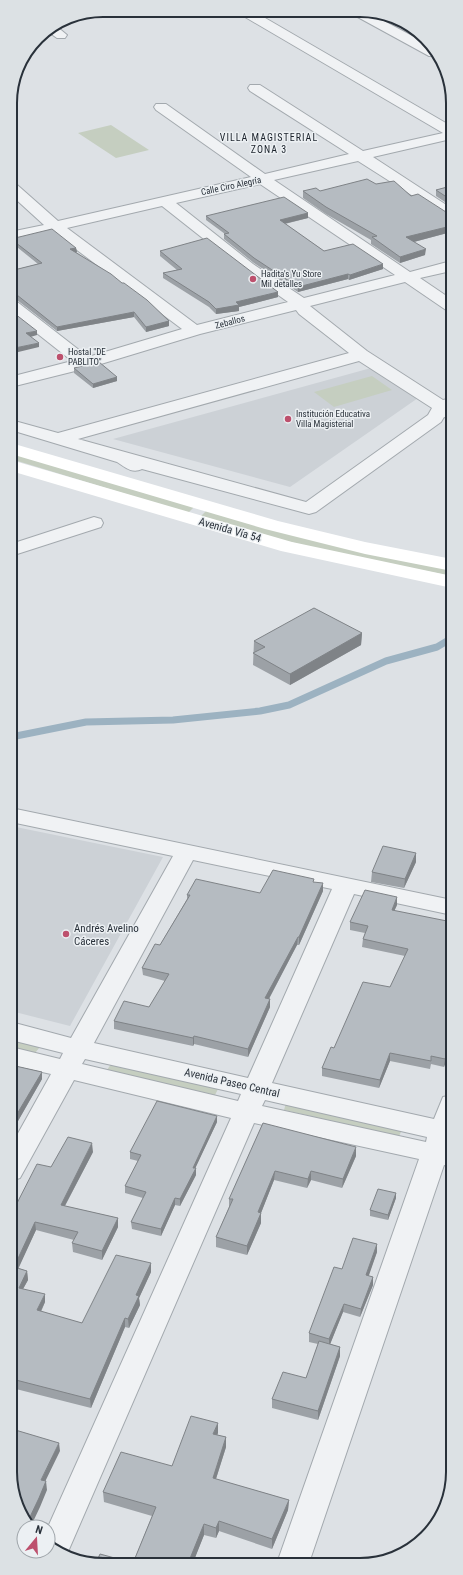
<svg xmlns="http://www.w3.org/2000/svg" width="463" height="1575" viewBox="0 0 463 1575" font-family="'Roboto Condensed',sans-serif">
<rect width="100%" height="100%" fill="#dde1e5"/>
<path fill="#ccd1d6" d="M371,368L418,398L290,487L113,439Z
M11,826L163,857L70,1026L11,1011Z"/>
<path fill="#c5cec0" d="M111,125L149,150L116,158L78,133Z
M372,376L392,390L334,407L314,392Z
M11,453L194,507L188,513L11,459Z
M206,511L452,569V576L354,557L286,541L201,516Z
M11,1039L40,1047L35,1053L11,1047Z
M111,1064L218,1089L215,1095L107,1070Z
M286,1103L402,1130L399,1136L284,1110Z"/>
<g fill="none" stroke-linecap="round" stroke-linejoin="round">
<path stroke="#9cb2c1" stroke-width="7" d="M11,737L86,722L173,720L260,711L289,705L386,661L437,647L452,638"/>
<g stroke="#a3a9ae" stroke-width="2">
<path id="street" d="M238,11H253L451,126V139L373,157L451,208V218L446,217L358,161L274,180L410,272L451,261V271L420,278L451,299L452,312L446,310L405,282L310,306L367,351L443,400L452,398V419L444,417L441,422L316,512L309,514L142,469C132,474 125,467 117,462L11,430V420L58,433L349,353L299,314L296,310L200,334L91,367L11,387L10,377L72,361L10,312V299L16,301L88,357L182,329L53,232L10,241V232L44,225L10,194V182L15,183L58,221L251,177L156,110L154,107L156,104H166L265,174L349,154L250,91L248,88L250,85H260L363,151L443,133L240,14ZM260,184L395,275L304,298L253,264L176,203ZM162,206L243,270L288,302L197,325L67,228ZM359,361L432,408L428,415L306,502L78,439Z
M352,12H367L431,46L436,56H429L354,15Z
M55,25L67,35L65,38H57L47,31Z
M94,517L101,519L103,523L101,527L11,556V544Z
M11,808L452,900V915L354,894L272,1083L434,1119L443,1097L452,1095V1142L450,1147H452V1167L444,1165L309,1563H277L419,1159L254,1123L67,1554L48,1544V1527L231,1118L74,1080L20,1178L11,1181V1146L51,1074L11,1065V1047L60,1059L63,1053L11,1040V1022L71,1038L173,856L11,822ZM193,860L332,889L248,1078L94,1043ZM85,1059L241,1094L238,1101L82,1064ZM265,1100L427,1137L426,1142L262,1106Z"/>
</g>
<use href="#street" fill="#f0f2f4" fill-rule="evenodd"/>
<path fill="#fff" fill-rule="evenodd" d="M11,443L278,521L365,542L452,559V571L365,554L265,529L11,454Z
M11,460L292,542L452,576V588L281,551L11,471Z"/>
</g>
<path fill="#9ca1a6" d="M451,169V178L448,176V170Z
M376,184L411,196L446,212L451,213V232L414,242L425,255L400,263L371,244V240L326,214L303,198V191H320Z
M451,186V206L436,196V190Z
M308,213V218L285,224L324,251L383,269L349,280L348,279L298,292L254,263L224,239V234H225L206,220V216Z
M11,239L76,248L77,252H76L169,321V326L146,332L134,317L57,331L17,300L10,298V271L38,264L12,243Z
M160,251L278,292V297L239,307V311L216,314L209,307L163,278V273L177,270L160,256Z
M74,368L117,377V381L93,388L74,373Z
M362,633L361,645L290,685L253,665L254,641Z
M416,853V862L404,888L371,882L372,872Z
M314,882L323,891L299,945H297L269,999H270V1007L248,1057L194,1044L193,1046L114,1029V1021L149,1007L165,981L143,975L142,968L160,945L187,899V895L260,893Z
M397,905L394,911L452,922V946L448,957L450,1036H452V1045L444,1067L431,1064L430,1069L390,1061L379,1088L322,1076V1068L334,1048L390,987L405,956L362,947L363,939L365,933L350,930V922Z
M11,1065L42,1072V1079L18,1121L15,1120L11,1127Z
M217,1116V1122L195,1168L196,1175L180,1206L175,1205L161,1236L132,1229L131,1222L143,1198L125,1193V1186L138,1161L130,1159V1152Z
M263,1123L356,1156L342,1188L311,1180L307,1188L274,1180L261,1213V1223L247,1255L216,1247V1237L229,1207V1199Z
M93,1152L65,1206L118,1218V1227L102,1260L73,1252L72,1243L74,1240L36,1230L18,1268L27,1271L28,1280L23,1289L45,1302L41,1312L82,1323L151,1263V1272L139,1298L140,1305L129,1328L125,1327L91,1408L12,1388L11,1210L13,1211L51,1167Z
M396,1193V1198L388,1220L370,1216V1210Z
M377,1244V1252L368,1276L373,1277V1285L360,1317L343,1312L330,1344L340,1347V1356L318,1420L272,1408V1399L306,1378L318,1344L309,1342V1333L342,1269Z
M218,1433L217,1435L226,1437V1447L216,1479L289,1500L288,1510L272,1549L219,1531L216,1538L204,1535L193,1562L133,1563L152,1516L104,1502L103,1492L172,1466Z"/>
<path fill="#7f8387" d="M308,213V218L279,225L280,220Z
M451,226V232L406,244V237Z
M76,248L77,252L71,254L70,249Z
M426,249L425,255L400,263V257Z
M383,264V269L349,280L350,275Z
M348,274V279L298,292V287Z
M278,292V297L239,307V311L216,314V309L236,302Z
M134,312V317L57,331V327Z
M169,321V326L146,332V327Z
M37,331V335L27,338L26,333Z
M39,343V347L10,354V349Z
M117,377V381L93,388V384Z
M362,633L361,645L290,685V674Z
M416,853V862L404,888L405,879Z
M323,883V891L299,945V937Z
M397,897V905L391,918L392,910Z
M298,937L297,945L265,1006V998Z
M452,940V946L446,965V957Z
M270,999V1007L248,1057V1049Z
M452,1021V1027L447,1044L448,1036Z
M194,1036V1044L193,1046V1038Z
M452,1038V1045L444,1067L445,1059Z
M390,1053V1061L379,1088L380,1080Z
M42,1072V1079L18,1121L17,1114Z
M14,1114L15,1120L11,1127V1119Z
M217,1116V1122L194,1171L196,1168V1175L180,1206V1199L193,1168Z
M92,1143L93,1152L61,1213V1205Z
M356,1147V1156L342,1188L343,1179Z
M275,1171L274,1180L261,1213V1223L247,1255V1246L258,1212Z
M311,1171V1180L307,1188L308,1179Z
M396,1193V1198L388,1220V1215Z
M175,1198V1205L161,1236V1229Z
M118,1218V1227L102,1260V1251Z
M35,1222L36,1230L15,1276L14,1267Z
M377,1244V1252L366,1284V1275Z
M151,1263V1272L139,1298L140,1305L129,1328L128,1319L136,1295Z
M27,1271L28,1280L19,1296V1288Z
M373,1277V1285L360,1317L361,1309Z
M45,1294V1302L37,1319V1310Z
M344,1304L343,1312L329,1347V1339Z
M125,1318V1327L91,1408L90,1399Z
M340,1347V1356L318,1420V1411Z
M218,1423V1433L214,1444L213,1434Z
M226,1437V1447L213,1488V1478Z
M59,1443L60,1451L42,1488L41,1480Z
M46,1481L47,1490L40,1507L31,1526L28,1521Z
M289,1500L288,1510L272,1549V1539Z
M219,1521V1531L216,1538V1528Z
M204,1524V1535L193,1563L189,1561Z"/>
<path fill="#b5bbc1" stroke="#7f8387" d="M367,179L376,184L394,181L411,196L418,194L446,212L451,213V226L406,237L426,249L400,257L372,237L377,236L326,207L303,191L316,188L320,191Z
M451,186V200L436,190Z
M284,197L308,213L280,220L324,251L353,244L383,264L350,275L348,274L298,287L254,258L224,234L229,233L206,216Z
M52,229L76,248L70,249L111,274L122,283H124L147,300L169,321L146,327L134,312L57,327L17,295L10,294V271L42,263L11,239Z
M207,238L278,292L236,302L239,305L216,309L209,302L163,273L182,269L160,251Z
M10,310L37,331L26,333L39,343L10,349Z
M99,362L117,377L93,384L74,368Z
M314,608L362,633L290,674L253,653L265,647L254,641Z
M383,846L416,853L405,879L372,872Z
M273,870L314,879L313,882L323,883L299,937H298L265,998L270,999L248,1049L194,1036L193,1038L114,1021L124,1001L149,1007L169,974L142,968L155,944L160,945L190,895H187L196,879L260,893Z
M365,890L397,897L392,910L452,922V940L446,957L452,958V1021L448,1036H452V1038L445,1059L431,1056V1061L390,1053L380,1080L322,1068L331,1047L334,1048L363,982L390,987L408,949L363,939L368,926L350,922Z
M11,1065L42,1072L17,1114H14L11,1119Z
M157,1101L217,1116L193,1168H196L180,1199L175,1198L161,1229L131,1222L146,1192L125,1186L141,1155L130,1152Z
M263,1123L356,1147L343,1179L311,1171L308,1179L275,1171L258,1212L261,1213L247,1246L216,1237L233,1199H229Z
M68,1137L92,1143L61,1205L118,1218L102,1251L72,1243L78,1232L35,1222L14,1267L27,1271L19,1288L45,1294L37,1310L82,1323L116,1255L151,1263L136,1295L139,1296L128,1319L125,1318L90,1399L12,1379L11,1210L13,1211L37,1164L51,1167Z
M378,1189L396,1193L388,1215L370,1210Z
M353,1238L377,1244L366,1275L373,1277L361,1309L344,1304L329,1339L309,1333L334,1267L342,1269Z
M319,1341L340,1347L318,1411L272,1399L283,1372L306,1378Z
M191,1416L218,1423L213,1434L226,1437L213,1478L289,1500L272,1539L219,1521L216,1528L204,1524L189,1561L198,1563H96L100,1554L133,1563L156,1507L103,1492L121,1452L172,1466Z
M12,1429L59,1443L41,1480L46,1481L39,1498L28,1521L12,1490Z"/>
<g fill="#bd506d" stroke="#ecf0f3" stroke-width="1.5">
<circle cx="253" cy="279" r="4"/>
<circle cx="60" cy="357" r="4"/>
<circle cx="288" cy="419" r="4"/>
<circle cx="66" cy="934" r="4"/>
</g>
<g text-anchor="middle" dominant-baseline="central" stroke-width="3" stroke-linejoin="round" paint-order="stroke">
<g font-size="9" fill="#29313a" stroke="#ecf0f3">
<text transform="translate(231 186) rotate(-12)">Calle Ciro Alegría</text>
<text transform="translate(230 322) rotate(-15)">Zeballos</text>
</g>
<g font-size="9" fill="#29313a" stroke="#ecf0f3" text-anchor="start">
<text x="261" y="274">Hadita's Yu Store<tspan x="261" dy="10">Mil detalles</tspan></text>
<text x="68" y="352">Hostal "DE<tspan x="68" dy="10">PABLITO"</tspan></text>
<text x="296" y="414">Institución Educativa<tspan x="296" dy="10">Villa Magisterial</tspan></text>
</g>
<g font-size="10" letter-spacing="1" fill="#1b222b" stroke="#ecf0f3">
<text x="269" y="137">VILLA MAGISTERIAL<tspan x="269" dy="12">ZONA 3</tspan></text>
</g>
<g font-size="11" fill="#29313a" stroke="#ecf0f3">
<text transform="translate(230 530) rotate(16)">Avenida Vía 54</text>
<text transform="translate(232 1083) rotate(13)">Avenida Paseo Central</text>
</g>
<g font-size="11" fill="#29313a" stroke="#ecf0f3" text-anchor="start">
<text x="74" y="928">Andrés Avelino<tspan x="74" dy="13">Cáceres</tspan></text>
</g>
</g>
<path d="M0 0H463V1575H0ZM103 17H360A86 86 0 0 1 446 103V1472A86 86 0 0 1 360 1558H103A86 86 0 0 1 17 1472V103A86 86 0 0 1 103 17Z" fill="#dce1e4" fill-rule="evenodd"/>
<path fill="none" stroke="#29313a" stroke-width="2" d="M103 17H360A86 86 0 0 1 446 103V1472A86 86 0 0 1 360 1558H103A86 86 0 0 1 17 1472V103A86 86 0 0 1 103 17Z"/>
<g transform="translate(36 1539) rotate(18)"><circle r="19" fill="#ecf0f3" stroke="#9ea4a9"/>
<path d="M0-3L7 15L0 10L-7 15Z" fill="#bd506d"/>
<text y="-6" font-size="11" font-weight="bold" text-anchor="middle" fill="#29313a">N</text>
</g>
</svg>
